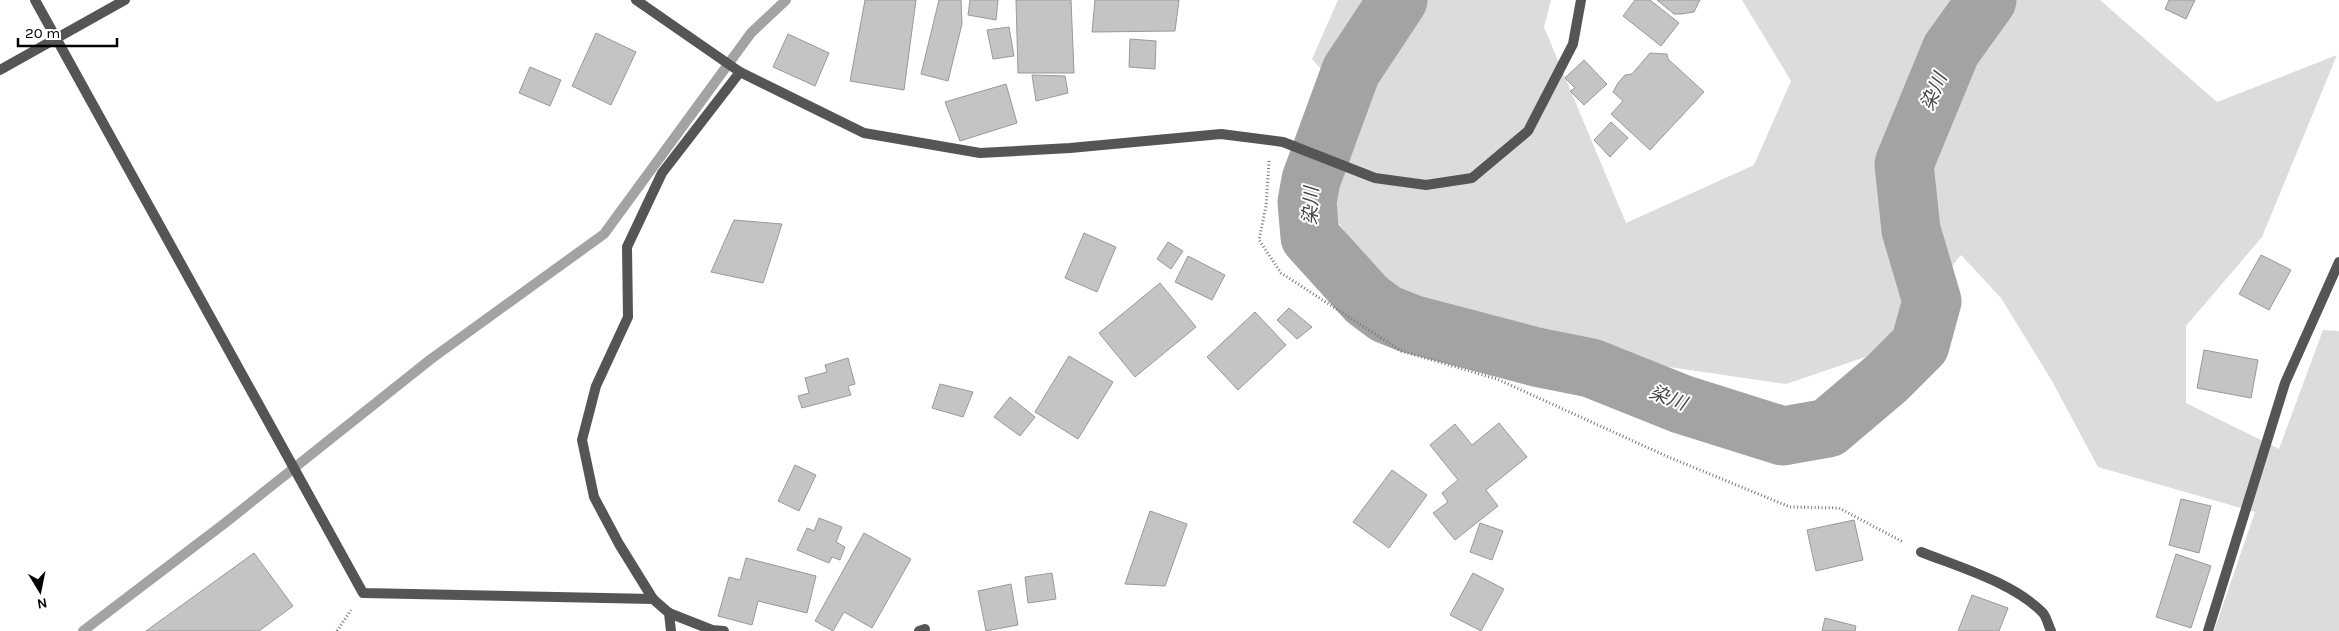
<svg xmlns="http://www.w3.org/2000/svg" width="2339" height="631" viewBox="0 0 2339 631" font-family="Karla,'Noto Sans JP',sans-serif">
<rect width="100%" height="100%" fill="#fff"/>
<path fill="#dcdcdc" d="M1338,0H1551L1544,27L1626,223L1754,165L1791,81L1742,0H2100L2217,102L2337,55L2262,237L2186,326V403L2279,449L2323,330L2339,331V631H2214L2255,512L2098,467L2052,381L2001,298L1961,255L1883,351L1786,384L1635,362L1406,296L1365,259L1330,211L1343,93L1312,59Z"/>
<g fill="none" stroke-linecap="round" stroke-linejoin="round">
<path stroke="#a3a3a3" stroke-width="10" d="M83,631L225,523L431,359L604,234L751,33L786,0"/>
<path stroke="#a3a3a3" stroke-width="59" d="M1398,0L1351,71L1311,180L1307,202L1310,237L1367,300L1386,314L1411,324L1536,357L1591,368L1681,404L1783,436L1828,428L1887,378L1920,345L1932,301L1911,230L1904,164L1951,50L1987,0"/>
</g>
<path fill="#c4c4c4" stroke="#999" d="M865,0H916L904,90L850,81Z
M939,0H961L962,24L948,81L921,74Z
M970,0H998L996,20L968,15Z
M1016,0H1071L1074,73H1018Z
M1095,0H1179L1175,31L1092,32Z
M1635,0H1650L1679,23L1661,46L1623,16Z
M1657,0H1700L1694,12L1681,14H1674Z
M2169,0H2195L2186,19L2165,9Z
M1009,27L1014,56L993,59L987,30Z
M596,33L636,52L611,105L572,86Z
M788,34L829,53L815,86L773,67Z
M1130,39L1156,41L1155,69L1129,67Z
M1650,53L1667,54L1668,59L1704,92L1650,150L1611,114L1623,101L1613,92L1618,83L1625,75L1632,74Z
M1584,60L1607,84L1584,105L1570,91L1575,88L1565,78Z
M530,67L561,80L550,106L519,93Z
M1032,75L1065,76L1068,93L1036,101Z
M1006,84L1017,123L960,141L945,102Z
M1611,122L1628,138L1610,157L1594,140Z
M734,220L782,224L763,283L711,272Z
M1084,233L1116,247L1097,292L1065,278Z
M1168,242L1183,251L1171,269L1157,259Z
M2261,255L2291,270L2269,310L2239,294Z
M1188,256L1225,275L1212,300L1175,282Z
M1160,283L1196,327L1135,377L1099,333Z
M1289,308L1312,327L1297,339L1277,320Z
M1255,312L1286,345L1238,390L1207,357Z
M2204,350L2258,360L2251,398L2197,388Z
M1069,356L1113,382L1078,439L1035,412Z
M848,358L855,384L848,386L851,395L802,408L798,396L809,393L805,378L827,372L825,365Z
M940,384L973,392L963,417L932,408Z
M1010,397L1035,417L1020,436L994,417Z
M1499,423L1527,457L1486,490L1498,506L1455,540L1433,513L1448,502L1442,493L1458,480L1430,445L1455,424L1472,445Z
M795,465L816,475L799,511L778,501Z
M1392,470L1427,495L1389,548L1353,522Z
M2181,499L2211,506L2199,553L2169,545Z
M1150,511L1187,524L1165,586L1125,584Z
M819,518L842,527L836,542L845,547L840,560L832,557L829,563L797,550L807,528L814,531Z
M1854,520L1863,560L1816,571L1807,530Z
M1480,523L1503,531L1492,560L1470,552Z
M864,533L911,559L872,628L844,612L833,631L815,621Z
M254,553L293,606L259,631H146Z
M2176,554L2211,566L2191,628L2156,617Z
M746,558L816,576L807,613L758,601L752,625L718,616L729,577L740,580Z
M1052,573L1056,599L1028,603L1025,577Z
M1473,573L1504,589L1481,631L1450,615Z
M1011,584L1018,625L986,631L978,591Z
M1972,595L2008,608L1999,631H1958Z
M1825,618L1856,626L1855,631H1822Z"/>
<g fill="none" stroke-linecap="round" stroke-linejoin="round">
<path stroke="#777" stroke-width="3" stroke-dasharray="1 2.5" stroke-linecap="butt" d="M1269,161L1266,206L1259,240L1281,273L1401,351L1497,379L1666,456L1790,507L1839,508L1903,542
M337,631L351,610"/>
<path stroke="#555" stroke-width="10" d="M1921,552C1959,567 2014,583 2043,613C2047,618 2048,625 2051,631
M653,599L619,544L594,497L582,440L596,386L628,317L627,247L662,173L740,72
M669,613L712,630L724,631
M919,631L925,629
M2208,631L2285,383L2339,262"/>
<path stroke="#555" stroke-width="10" d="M35,0L363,593L653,599L669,613L671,631
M636,0L740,72L864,133L980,153L1070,148L1221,134L1283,142L1375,178L1426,185L1472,178L1528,131L1573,44L1581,0
M0,70L125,0"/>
</g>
<g text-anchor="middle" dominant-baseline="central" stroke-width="4" stroke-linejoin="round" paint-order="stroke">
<g font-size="19" font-style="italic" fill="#444" stroke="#fff">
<text transform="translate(1934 92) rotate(-67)">染川</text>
<text transform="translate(1311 206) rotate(-87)">染川</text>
<text transform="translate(1668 398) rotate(21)">染川</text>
</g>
</g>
<g transform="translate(40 591) rotate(170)" stroke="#ffffff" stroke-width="4" paint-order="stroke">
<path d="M0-4L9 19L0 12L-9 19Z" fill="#000000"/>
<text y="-8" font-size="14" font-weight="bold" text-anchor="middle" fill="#000000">N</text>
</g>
<path d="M18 38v8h99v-8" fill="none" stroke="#000000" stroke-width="2.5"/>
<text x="25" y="38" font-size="15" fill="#000000" stroke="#ffffff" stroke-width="4" paint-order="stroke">20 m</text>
</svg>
